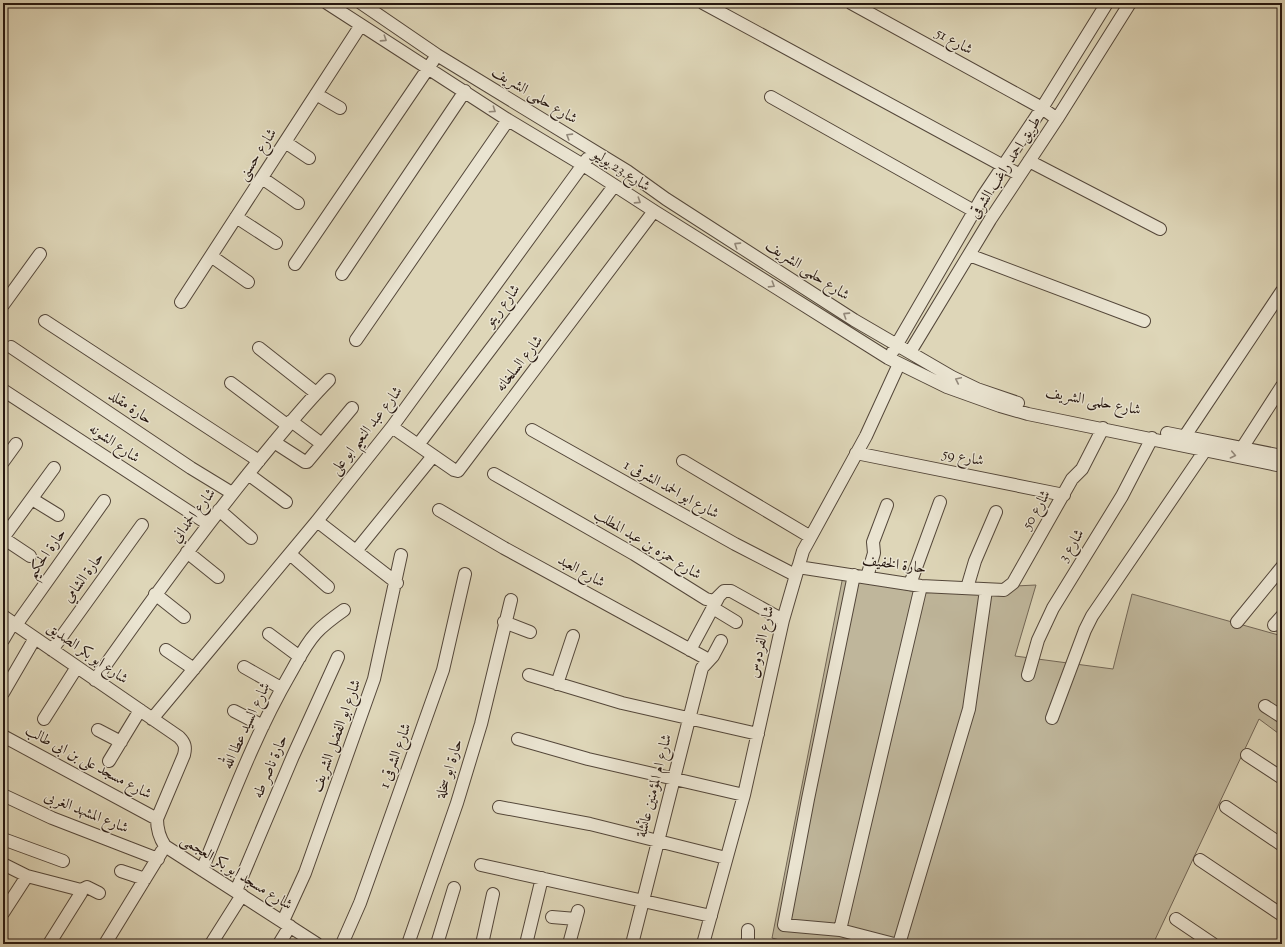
<svg xmlns="http://www.w3.org/2000/svg" width="1285" height="947" viewBox="0 0 1285 947" font-family="'Sorts Mill Goudy',Amiri,serif">
<rect width="100%" height="100%" fill="#ded6b8"/>
<filter id="stains"><feTurbulence type="fractalNoise" baseFrequency=".005" numOctaves="4"/><feColorMatrix values="0 0 0 0 .2 0 0 0 0 .09 0 0 0 0 .02 0 0 0 .5 -.17"/></filter>
<radialGradient id="worn" r=".72"><stop offset=".6" stop-color="#630" stop-opacity="0"/><stop offset="1" stop-color="#630" stop-opacity=".3"/></radialGradient>
<path fill="#bfb69b" stroke="#726656" d="M843,576L911,591L1036,585L1015,656L1113,669L1132,594L1282,636V736L1259,719L1153,944H795L772,938Z"/>
<g fill="none" stroke-linecap="round" stroke-linejoin="round">
<g stroke="#54473a" stroke-width="14">
<path id="minor" d="M327,3L508,120L583,165L654,211L888,358L947,387L1000,406L1028,414L1282,466
M361,3L437,55L627,171L666,199L854,320L952,377L977,389L1018,403
M703,3L1020,175
M851,3L1042,108L1057,119
M316,94L340,108
M771,97L974,211
M285,142L309,158
M1029,161L1160,229
M262,178L298,203
M236,217L276,243
M969,255L1144,321
M211,256L248,282
M295,264L433,61
M342,274L465,91
M181,302L361,25
M3,305L40,254
M45,321L259,461
M356,340L508,120
M11,347L191,468L232,493
M259,348L316,393
M893,351L983,196L1042,108L1107,3
M910,352L990,220L1057,119L1130,3
M231,383L287,425
M3,390L208,524
M291,421L322,444
M392,427L454,470L458,471L654,211
M532,430L735,544L795,575
M1167,433L1282,456
M1185,436L1282,291
M274,442L305,462H307L352,408
M418,445L614,186
M1242,448L1282,386
M856,453L1064,495
M683,461L809,536
M3,462L16,444
M248,474L286,502
M494,474L634,554L706,599L714,601L724,591H731L783,620
M32,499L58,515
M219,510L251,538
M439,510L504,548L709,660
M317,521L397,583
M356,551L433,456
M187,552L218,577
M290,554L328,587
M30,556L3,538L54,468
M798,567L921,586L1004,590L1013,583L1072,479L1082,469L1103,428
M854,575L808,799L784,925L840,930L894,944
M867,577L874,553L873,542L887,505
M910,584L940,502
M967,588L975,561L996,512
M155,594L184,617
M713,608L736,622
M3,616L179,737C185,743 186,747 184,755L157,819C157,830 159,837 165,846L317,944
M504,622L530,632
M1237,622L1282,567
M16,625L104,501
M1274,625L1282,616
M269,634L300,657
M3,640L13,623
M52,650L142,525
M166,650L194,669
M690,650L718,598
M244,667L281,688
M529,675L622,703L758,734
M1028,675L1038,640L1053,608L1122,496L1152,438
M95,680C147,606 200,533 257,463C281,434 303,406 329,380
M557,684L573,636
M3,693L35,638
M1265,706L1282,717
M234,711L263,726
M1052,718L1085,630L1092,616L1206,449
M44,719L77,667
M152,719L317,521L392,427L587,159
M98,730L121,742
M3,736L157,819
M518,739L588,759L744,795
M1247,755L1282,778
M109,761L140,710
M3,795L52,818L158,859
M499,807L590,824L726,858
M1226,807L1282,845
M3,839L63,861
M1200,860L1282,915
M3,864L27,876L81,890V893L49,944
M481,865L711,916
M202,870C229,805 254,736 290,674C298,660 305,645 316,633C324,624 334,617 344,610
M121,871L145,879
M81,890L87,887L99,893
M236,891L293,756L338,657
M3,913L27,876
M552,917L576,919
M1176,919L1213,944
M283,921L305,873L374,679L401,555
M840,930L921,586
M105,944L162,851
M211,944L242,895
M279,944L290,926
M342,944L360,903L443,670L465,574
M408,944L457,803L481,724L511,600
M437,944L454,888
M482,944L493,894
M526,944L542,878
M569,944L578,911
M632,944L702,668L713,656L721,641
M703,944L744,795L783,620L803,551L866,436L899,364
M745,944L748,942V930
M899,944L969,709L986,590"/>
</g>
<use href="#minor" stroke="#eae4d1" stroke-width="12"/>
</g>
<defs><path id="oneway-chevron" d="M-2-3.5L2.5 0L-2 3.5" fill="none" stroke-width="1.6" stroke-linecap="round" stroke-linejoin="round"/></defs>
<g stroke="#92887a">
<use href="#oneway-chevron" transform="translate(384 39) rotate(33)"/>
<use href="#oneway-chevron" transform="translate(493 110) rotate(34)"/>
<use href="#oneway-chevron" transform="translate(569 136) rotate(-148)"/>
<use href="#oneway-chevron" transform="translate(638 201) rotate(33)"/>
<use href="#oneway-chevron" transform="translate(737 245) rotate(-147)"/>
<use href="#oneway-chevron" transform="translate(772 285) rotate(32)"/>
<use href="#oneway-chevron" transform="translate(846 315) rotate(-147)"/>
<use href="#oneway-chevron" transform="translate(958 380) rotate(-155)"/>
<use href="#oneway-chevron" transform="translate(1233 455) rotate(12)"/>
</g>
<g text-anchor="middle" dominant-baseline="central" stroke-width="3" stroke-linejoin="round" paint-order="stroke">
<g font-size="15" fill="#261710" stroke="#eae4d1">
<text transform="translate(954 42) rotate(29)">شارع 51</text>
<text transform="translate(534 96) rotate(31)">شارع حلمى الشريف</text>
<text transform="translate(258 155) rotate(-57)">شارع حسنى</text>
<text transform="translate(1006 168) rotate(-57)">طريق احمد راغب الشرقى</text>
<text transform="translate(621 171) rotate(33)">شارع 23 يوليو</text>
<text transform="translate(807 271) rotate(33)">شارع حلمى الشريف</text>
<text transform="translate(503 306) rotate(-53)">شارع ريتو</text>
<text transform="translate(520 364) rotate(-52)">شارع السلخانه</text>
<text transform="translate(1093 402) rotate(11)">شارع حلمى الشريف</text>
<text transform="translate(130 408) rotate(34)">حارة مقلد</text>
<text transform="translate(367 431) rotate(-52)">شارع عبد النعيم ابو على</text>
<text transform="translate(114 444) rotate(34)">شارع الشونه</text>
<text transform="translate(963 458) rotate(11)">شارع 59</text>
<text transform="translate(671 490) rotate(29)">شارع ابو الحمد الشرقى 1</text>
<text transform="translate(1037 510) rotate(-60)">شارع 50</text>
<text transform="translate(194 516) rotate(-53)">شارع الحمداني</text>
<text transform="translate(647 545) rotate(31)">شارع حمزه بن عبد المطلب</text>
<text transform="translate(1072 546) rotate(-58)">شارع 3</text>
<text transform="translate(47 554) rotate(-55)">حارة الحكيم</text>
<text transform="translate(894 565) rotate(8)">حارة الخفيف</text>
<text transform="translate(581 572) rotate(29)">شارع العبد</text>
<text transform="translate(84 578) rotate(-54)">حارة الشامي</text>
<text transform="translate(762 642) rotate(-77)">شارع الفردوس</text>
<text transform="translate(87 654) rotate(35)">شارع ابو بكر الصديق</text>
<text transform="translate(247 726) rotate(-65)">شارع السيد عطا الله</text>
<text transform="translate(337 736) rotate(-70)">شارع ابو الفضل الشريف</text>
<text transform="translate(396 756) rotate(-70)">شارع الشرقى 1</text>
<text transform="translate(88 763) rotate(28)">شارع مسجد على بن ابى طالب</text>
<text transform="translate(271 767) rotate(-67)">حارة ناصر طه</text>
<text transform="translate(450 769) rotate(-73)">حارة ابو سخلة</text>
<text transform="translate(655 786) rotate(-76)">شارع ام المؤمنين عائشة</text>
<text transform="translate(86 813) rotate(22)">شارع المشهد الغربى</text>
<text transform="translate(236 873) rotate(32)">شارع مسجد ابو بكر العجمى</text>
</g>
</g>
<rect width="1285" height="947" fill="none" stroke="#ded6b8" stroke-width="16"/>
<rect x="4" y="4" width="1277" height="939" fill="none" stroke="#261710" stroke-width="2"/>
<rect x="8" y="8" width="1269" height="931" fill="none" stroke="#261710"/>
<rect width="100%" height="100%" filter="url(#stains)"/>
<rect width="100%" height="100%" fill="url(#worn)"/>
</svg>
